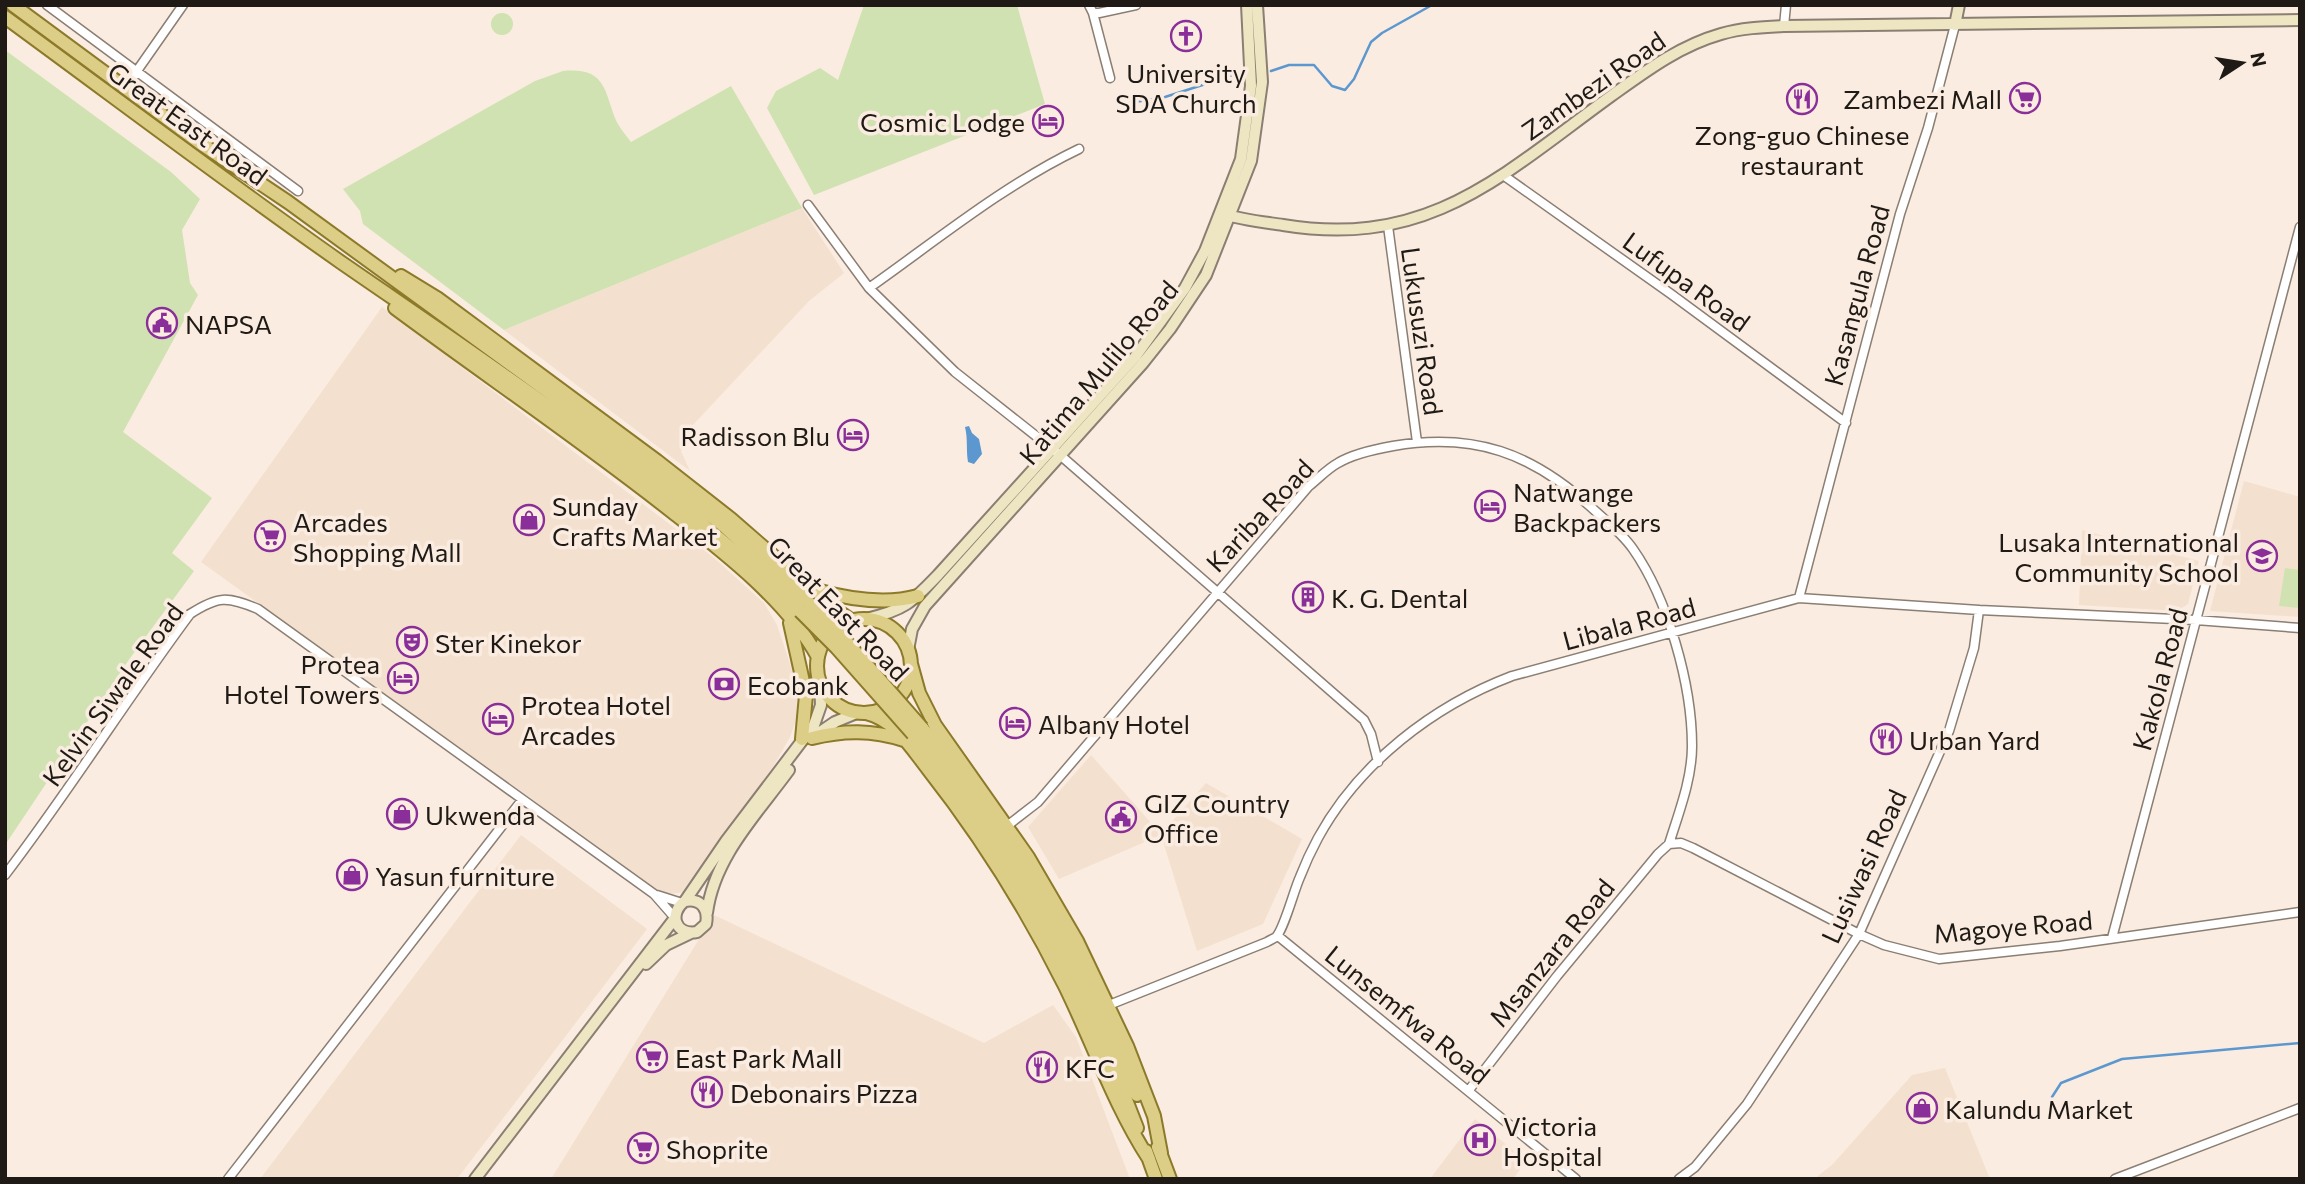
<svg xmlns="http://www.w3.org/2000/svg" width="2305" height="1184" viewBox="0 0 2305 1184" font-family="Commissioner,sans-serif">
<rect width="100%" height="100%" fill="#faece0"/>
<path fill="#f4e0ce" d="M802,208L844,273L809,301L691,427L681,451L690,471L504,330Z
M382,307L713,557L764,603L777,625L795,679L798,699L795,723L790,737L774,765L687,892L659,895L597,851L536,802L201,562Z
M2244,481L2300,497V617L2210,611Z
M2082,530L2199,561L2188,604L2177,611L2079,605Z
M1091,755L1161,834L1206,783L1302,839L1263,924L1197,951L1161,835L1059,879L1028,827Z
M521,835L647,929L457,1179H260Z
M714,915L984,1043L1053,1005L1076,1037L1130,1179H551Z
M1945,1068L1990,1179H1814L1832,1165L1912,1075Z
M1475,1119L1526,1161L1513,1179H1430Z"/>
<path fill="#d0e2b1" d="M864,5H1017L1045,104L814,195L767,108L776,91L820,68L838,80Z
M491 24a11 11 0 1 1 22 0a11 11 0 1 1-22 0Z
M5,50L171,172L200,199L182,230L190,283L198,295L123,432L212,498L172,553L194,571L128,661L5,845Z
M563,71C604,67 604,88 615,118C618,126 625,134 631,142L731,86L802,208L504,330L363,224L360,211L343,189L535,81Z
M2285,568L2300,570V608L2279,606Z"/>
<path fill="#5c98cf" d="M969,426L972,433L979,439L982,454L974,464L968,462C966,450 968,439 965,427Z"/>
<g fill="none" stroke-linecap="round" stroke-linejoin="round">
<path stroke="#5c98cf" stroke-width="2.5" d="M1271,71L1289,65H1314L1332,86L1345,90L1354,79L1371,42L1382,33L1432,5
M1129,103L1165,97L1240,73
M2052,1097L2061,1083L2122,1059L2300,1043"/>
<g stroke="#8b7e73" stroke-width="11">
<path id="street" d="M47,5L298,191
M1089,5L1093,13H1099L1136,5
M1093,13L1110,78
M1784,26L1786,5
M125,88L183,5
M1503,175L1671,294L1846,423
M808,205L869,288L955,372L1060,455L1364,720L1371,734L1378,762
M1388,226L1417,442
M869,288C937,240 1004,185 1079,149
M1799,598L1900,214L1928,128L1955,25
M1007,826L1038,802L1309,486C1318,479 1327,469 1338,463C1353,454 1376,449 1393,446C1474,432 1532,453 1592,508C1606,521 1622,533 1633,549C1668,599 1692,685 1692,746C1692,779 1679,812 1669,844
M1669,844L1681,843L1693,848L1859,934L1884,945L1939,959L2060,946L2300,912
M5,875C70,790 126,700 190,614C218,596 227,596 258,609L654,894L675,918
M657,895L682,903
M1278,936L1576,1179
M2112,938L2300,227
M1109,1005L1267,942C1270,940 1273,939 1276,937C1284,929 1294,890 1300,877C1305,864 1311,851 1318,838C1359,763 1433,706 1512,676L1799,598L1979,610L2196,620L2300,628
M1469,1090L1557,976L1658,854L1669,844
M228,1179L522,800
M1679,1179L1695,1167L1747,1104L1859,934L1949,731L1974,648L1979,610
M2115,1179L2300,1108"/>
</g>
<g stroke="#8b7e73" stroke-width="14">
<path id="secondary" d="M1955,25L1959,5
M1221,213C1241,220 1263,222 1283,225C1429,249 1502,175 1611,96C1646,71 1679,46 1721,34C1741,28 1763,27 1784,26L2300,20
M866,619C905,610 912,602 938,575L1135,357L1185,288L1205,251L1241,159L1251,86L1247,5
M908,650L912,629L925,606L1143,363L1170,329L1206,275L1251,161L1262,82L1257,5
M813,737L835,722L859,712
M685,901C701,898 709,909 706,924L697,932C675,936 668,913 685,901L726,841L814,725L821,705L820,681
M707,913C714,857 757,814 789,770
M646,964L666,945L691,933
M475,1179L675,918"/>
</g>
<g stroke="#8c7a2b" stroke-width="16">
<path id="primary" d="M13,5L200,143L288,202L590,422L724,526L808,602
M5,17C117,99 228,183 342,263C500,372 660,477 800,611
M401,276L437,298L657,461L731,519L832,607L851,620
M395,308C488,377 584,442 675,514C725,553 787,601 818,657
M816,590C848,599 886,605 918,596
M817 666a47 47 0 1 1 94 0a47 47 0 1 1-94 0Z
M790,623L806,695L802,739
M911,664L919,693L935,725L1028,857L1077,941L1127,1046L1154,1116L1161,1153
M866,713C895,720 910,746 928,769C980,835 1027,910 1065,986C1093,1043 1114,1105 1149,1159
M922,728C975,797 1027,868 1068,944C1095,993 1116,1044 1137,1095
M913,734C967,803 1019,875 1059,952C1090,1009 1114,1068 1137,1128
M812,738C844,730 872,730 904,740
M1158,1147L1170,1179
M1146,1151L1156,1179"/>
</g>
<use href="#street" stroke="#fff" stroke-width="8"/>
<use href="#secondary" stroke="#eee6c3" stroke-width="10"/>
<use href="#primary" stroke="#ddce87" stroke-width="12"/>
<g stroke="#8c7a2b" stroke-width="16" stroke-linecap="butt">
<path id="primary-bridge" d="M808,602L844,639L922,728
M800,611L836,647L913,734"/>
</g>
<use href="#primary-bridge" stroke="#ddce87" stroke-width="12"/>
</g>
<defs>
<g id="church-ring" transform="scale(1.575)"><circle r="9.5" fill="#faece0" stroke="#8a2e99" stroke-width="1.5"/><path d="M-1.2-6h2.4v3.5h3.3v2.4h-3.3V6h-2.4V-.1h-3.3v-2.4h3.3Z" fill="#8a2e99"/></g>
<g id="supermarket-ring" transform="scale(1.575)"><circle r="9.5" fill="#faece0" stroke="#8a2e99" stroke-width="1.5"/><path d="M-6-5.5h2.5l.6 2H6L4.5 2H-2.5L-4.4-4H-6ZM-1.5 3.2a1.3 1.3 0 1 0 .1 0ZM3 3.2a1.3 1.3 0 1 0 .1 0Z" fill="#8a2e99"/></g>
<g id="restaurant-ring" transform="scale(1.575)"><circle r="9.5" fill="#faece0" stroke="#8a2e99" stroke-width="1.5"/><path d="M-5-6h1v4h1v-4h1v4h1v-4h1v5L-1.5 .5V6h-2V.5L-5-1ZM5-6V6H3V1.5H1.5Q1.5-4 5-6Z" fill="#8a2e99"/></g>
<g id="hotel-ring" transform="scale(1.575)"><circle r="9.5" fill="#faece0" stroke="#8a2e99" stroke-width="1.5"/><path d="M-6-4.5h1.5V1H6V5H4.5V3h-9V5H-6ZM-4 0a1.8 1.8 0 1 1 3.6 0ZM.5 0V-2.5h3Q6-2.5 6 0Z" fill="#8a2e99"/></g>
<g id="civic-ring" transform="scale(1.575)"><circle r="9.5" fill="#faece0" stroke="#8a2e99" stroke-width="1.5"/><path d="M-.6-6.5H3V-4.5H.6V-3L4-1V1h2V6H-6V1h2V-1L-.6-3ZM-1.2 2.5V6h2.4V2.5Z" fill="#8a2e99"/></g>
<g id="shop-ring" transform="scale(1.575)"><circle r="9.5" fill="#faece0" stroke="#8a2e99" stroke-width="1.5"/><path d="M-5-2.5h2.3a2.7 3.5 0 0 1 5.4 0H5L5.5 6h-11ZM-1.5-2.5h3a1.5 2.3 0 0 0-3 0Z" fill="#8a2e99"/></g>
<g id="school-ring" transform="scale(1.575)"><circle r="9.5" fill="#faece0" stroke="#8a2e99" stroke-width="1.5"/><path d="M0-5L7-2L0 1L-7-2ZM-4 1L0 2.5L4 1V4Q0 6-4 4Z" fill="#8a2e99"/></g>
<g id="building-ring" transform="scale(1.575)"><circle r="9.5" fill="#faece0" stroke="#8a2e99" stroke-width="1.5"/><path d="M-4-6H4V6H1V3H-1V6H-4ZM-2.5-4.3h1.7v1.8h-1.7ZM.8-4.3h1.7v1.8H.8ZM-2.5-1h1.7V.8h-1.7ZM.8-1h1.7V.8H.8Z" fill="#8a2e99"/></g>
<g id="theatre-ring" transform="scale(1.575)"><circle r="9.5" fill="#faece0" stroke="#8a2e99" stroke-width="1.5"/><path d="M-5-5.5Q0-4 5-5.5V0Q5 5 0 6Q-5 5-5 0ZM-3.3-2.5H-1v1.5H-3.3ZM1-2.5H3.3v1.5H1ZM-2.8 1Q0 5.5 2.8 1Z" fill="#8a2e99"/></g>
<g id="bank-ring" transform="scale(1.575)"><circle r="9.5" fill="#faece0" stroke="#8a2e99" stroke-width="1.5"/><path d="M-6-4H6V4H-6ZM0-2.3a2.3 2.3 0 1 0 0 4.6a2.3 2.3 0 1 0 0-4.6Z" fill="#8a2e99"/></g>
<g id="hospital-ring" transform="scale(1.575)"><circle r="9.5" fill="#faece0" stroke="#8a2e99" stroke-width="1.5"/><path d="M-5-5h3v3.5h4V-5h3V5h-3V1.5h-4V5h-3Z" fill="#8a2e99"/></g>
</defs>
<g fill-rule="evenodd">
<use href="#church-ring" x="1186" y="36"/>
<use href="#supermarket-ring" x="2025" y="98"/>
<use href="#restaurant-ring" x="1802" y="99"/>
<use href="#hotel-ring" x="1048" y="121"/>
<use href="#civic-ring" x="162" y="323"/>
<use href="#hotel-ring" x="853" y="435"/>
<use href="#hotel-ring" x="1490" y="506"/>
<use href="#shop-ring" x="529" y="520"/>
<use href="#supermarket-ring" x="270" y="536"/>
<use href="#school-ring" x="2262" y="556"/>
<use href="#building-ring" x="1308" y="597"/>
<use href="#theatre-ring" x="412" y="642"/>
<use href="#hotel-ring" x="403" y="678"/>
<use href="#bank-ring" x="724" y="684"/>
<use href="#hotel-ring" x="498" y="719"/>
<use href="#hotel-ring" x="1015" y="723"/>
<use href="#restaurant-ring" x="1886" y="739"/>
<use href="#shop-ring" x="402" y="814"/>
<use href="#civic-ring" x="1121" y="817"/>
<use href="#shop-ring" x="352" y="875"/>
<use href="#supermarket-ring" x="652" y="1057"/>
<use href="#restaurant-ring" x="1042" y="1067"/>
<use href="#restaurant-ring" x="707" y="1092"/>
<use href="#shop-ring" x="1922" y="1108"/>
<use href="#hospital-ring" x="1480" y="1140"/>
<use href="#supermarket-ring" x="643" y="1148"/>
</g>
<g text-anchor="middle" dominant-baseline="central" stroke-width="7" stroke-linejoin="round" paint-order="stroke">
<g font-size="26" fill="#1f1a15" stroke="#faece0" text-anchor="start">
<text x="1186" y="72" text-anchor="middle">University<tspan x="1186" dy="30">SDA Church</tspan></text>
<text x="2002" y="98" text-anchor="end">Zambezi Mall</text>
<text x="1025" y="121" text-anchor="end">Cosmic Lodge</text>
<text x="1802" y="134" text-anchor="middle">Zong-guo Chinese<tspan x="1802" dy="30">restaurant</tspan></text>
<text x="185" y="323">NAPSA</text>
<text x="830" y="435" text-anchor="end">Radisson Blu</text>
<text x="1513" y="491">Natwange<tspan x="1513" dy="30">Backpackers</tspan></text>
<text x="552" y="505">Sunday<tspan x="552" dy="30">Crafts Market</tspan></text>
<text x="293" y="521">Arcades<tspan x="293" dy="30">Shopping Mall</tspan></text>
<text x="2239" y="541" text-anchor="end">Lusaka International<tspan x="2239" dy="30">Community School</tspan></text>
<text x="1331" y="597">K. G. Dental</text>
<text x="435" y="642">Ster Kinekor</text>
<text x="380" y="663" text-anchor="end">Protea<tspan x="380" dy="30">Hotel Towers</tspan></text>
<text x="747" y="684">Ecobank</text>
<text x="521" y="704">Protea Hotel<tspan x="521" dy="30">Arcades</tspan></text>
<text x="1038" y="723">Albany Hotel</text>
<text x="1909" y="739">Urban Yard</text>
<text x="1144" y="802">GIZ Country<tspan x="1144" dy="30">Office</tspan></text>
<text x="425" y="814">Ukwenda</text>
<text x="375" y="875">Yasun furniture</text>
<text x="675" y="1057">East Park Mall</text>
<text x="1065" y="1067">KFC</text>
<text x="730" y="1092">Debonairs Pizza</text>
<text x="1945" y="1108">Kalundu Market</text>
<text x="1503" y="1125">Victoria<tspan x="1503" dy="30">Hospital</tspan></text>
<text x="666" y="1148">Shoprite</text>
</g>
<g font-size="26" fill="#1f1a15" stroke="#faece0">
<text transform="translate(1593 85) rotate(-35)">Zambezi Road</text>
<text transform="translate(188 123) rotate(36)">Great East Road</text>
<text transform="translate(1687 281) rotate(36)">Lufupa Road</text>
<text transform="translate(1856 295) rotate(-75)">Kasangula Road</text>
<text transform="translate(1423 331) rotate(82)">Lukusuzi Road</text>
<text transform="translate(1098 372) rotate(-50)">Katima Mulilo Road</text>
<text transform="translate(1259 515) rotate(-47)">Kariba Road</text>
<text transform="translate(839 608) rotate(46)">Great East Road</text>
<text transform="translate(1629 623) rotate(-15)">Libala Road</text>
<text transform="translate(2159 679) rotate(-75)">Kakola Road</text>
<text transform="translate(112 694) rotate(-54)">Kelvin Siwale Road</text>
<text transform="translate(1863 866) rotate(-65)">Lusiwasi Road</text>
<text transform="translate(2013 926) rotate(-5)">Magoye Road</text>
<text transform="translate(1551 952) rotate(-51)">Msanzara Road</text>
<text transform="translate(1408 1014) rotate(39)">Lunsemfwa Road</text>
</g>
</g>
<rect width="2305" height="1184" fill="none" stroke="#1f1a15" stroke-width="14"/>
<g transform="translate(2242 63) rotate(78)" stroke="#faece0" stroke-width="5" paint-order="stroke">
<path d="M0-5L12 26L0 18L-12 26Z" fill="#1f1a15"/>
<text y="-10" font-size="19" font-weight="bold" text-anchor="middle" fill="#1f1a15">N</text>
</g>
</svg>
